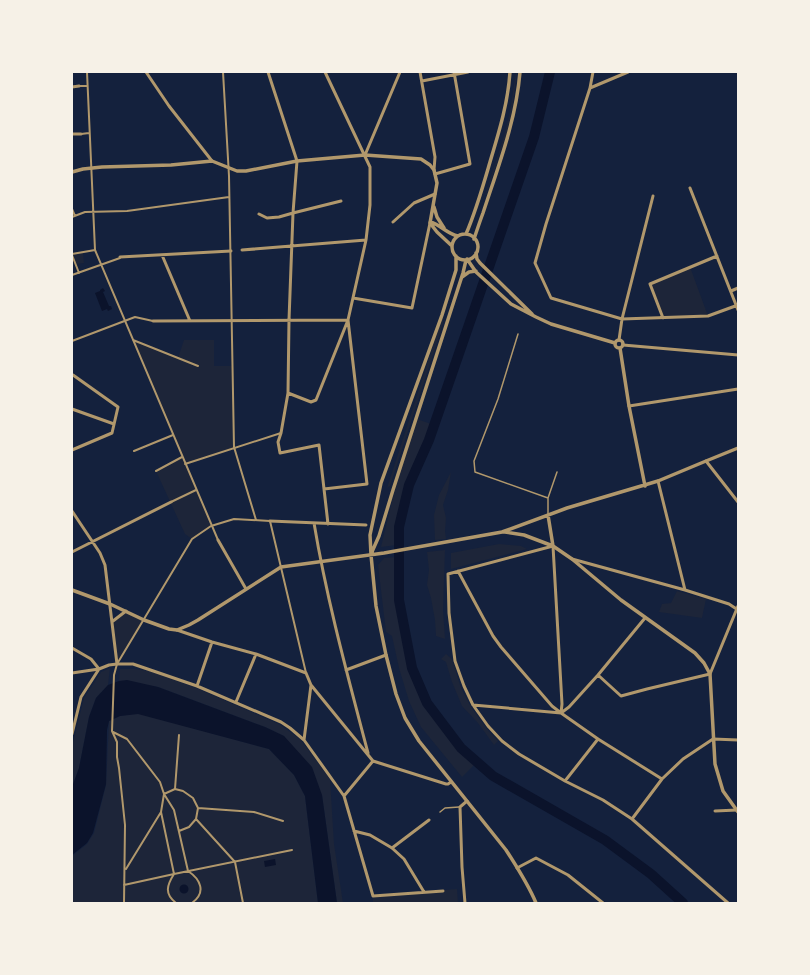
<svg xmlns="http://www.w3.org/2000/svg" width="810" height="975" viewBox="0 0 810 975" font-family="'Fira Sans',sans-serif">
<rect width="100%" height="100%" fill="#14213d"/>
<path fill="#1d2539" d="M516,72H517L512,111L507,133L486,195H485L505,133L510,111Z
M83,252L84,263L76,264L72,254Z
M690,267L708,316L663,318L650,284Z
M443,315V324L439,337L390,486L387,488Z
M133,340L178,358L184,340H214V366H233L234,447L185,464L211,526L192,539L185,534L156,471L182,457Z
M417,419L431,424L405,484L396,527L397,545L381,547L397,481Z
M451,472L448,490L443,505L446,518L445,531L446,539L435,540L434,515L439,495Z
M499,544L521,546L527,549L451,569V553Z
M445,550L443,610L445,639L436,636L435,620L431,598L427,585L429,570L427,552Z
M396,557L397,601L409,669L426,706L458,750L475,764L462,777L421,727L409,701L399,668L392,636L386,632L378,565L384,558Z
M677,591L706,599L702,618L659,612L662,604L671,603Z
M126,611L144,620L117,664L113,621Z
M446,654L452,659L461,688L471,707L487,729L498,741L494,745L478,723L462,706L452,682L446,662L441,659Z
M110,668L108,685L96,698L89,717L79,768L72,787V746L84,698L101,672Z
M120,669H134L149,671L196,688L279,724L300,739L330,779L334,844L343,903H337L322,795L284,736L265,727L158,687L119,681Z
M138,713L269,749L294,775L305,796L318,903H72V856L87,844L94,833L106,785L109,721L120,716Z
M457,889L458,903H373V896Z"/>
<path fill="#0b132b" d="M103,288L105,291L103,292L109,306H111L112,309L108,311L107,309L102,311L95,293L100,291V290Z
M127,680L158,687L265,727L284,736L312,767L322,795L337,903H318L305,796L294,775L269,749L138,714L120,716L109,721L107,730L106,784L93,833L87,843L72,855V787L79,768L89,717L96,698L108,685L119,681Z
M275,859L276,865L265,867L264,861Z
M179.5 889a4.5 4.5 0 1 1 9 0a4.5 4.5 0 1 1-9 0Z"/>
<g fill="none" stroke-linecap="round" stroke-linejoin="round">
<path stroke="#0b132b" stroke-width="10" d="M550,72L534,137L429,440L409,485L399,527V600L412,668L427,703L461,748L493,776L605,840L651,874L683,903"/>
<path stroke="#b1986c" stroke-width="1.5" d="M518,334L498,399L474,461L475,472L548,498
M548,515V498L557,472
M440,812L445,808L459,807"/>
<path stroke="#b1986c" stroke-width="2" d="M87,72L95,250L218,540
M223,72L229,176L234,447L256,520
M79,86H87
M81,134L89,133
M72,209L75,216
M72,217L85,212L127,211L229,197
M72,254L95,250
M72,255L79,273
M72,275L120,258
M133,340L198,366
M72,341L135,317L153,321
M134,451L173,435
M185,464L281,433
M156,471L182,457
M171,502L196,490
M113,732L127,739L160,782L164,794L175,789L183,791L193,798L198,808L196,819L189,827L179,831
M175,789L179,735
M198,808L254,812L283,821
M196,819L235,862L243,903
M126,869L161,812
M124,885L174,874L292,850
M124,903L125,825L119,768L117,757V742L112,731L114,675L117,664L192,539L211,526L234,519L270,521L306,673
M176,903C164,894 167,885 174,874L161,812L164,794L174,810L188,871C200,879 207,892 192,903"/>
<path stroke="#b1986c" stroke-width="3" d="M146,72L169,106L212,161
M268,72L297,161L293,213L289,320L288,393L281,433L278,442L280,453L319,445L328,524
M420,72L435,157L434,170
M593,72L590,88L546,224L535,263L551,298L622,319L708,316L738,305
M422,81L468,72
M72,87L79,86
M590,88L628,72
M72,134H81
M365,155L400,72
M435,174L470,164L454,72
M690,188L738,310
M259,214L267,218L279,217L293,213L341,201
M393,222L414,203L435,194
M242,250L366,240
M162,255L190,321
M120,257L231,251
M731,291L738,288
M353,298L412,308L430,223
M663,318L650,284L717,256
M153,321L348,320L316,400L311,402L288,393
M619,340L622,319L653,196
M623,345L738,355
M629,406L738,389
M72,409L114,424
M72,450L112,433L118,407L73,375
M706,461L738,502
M658,481L685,590
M324,489L367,484L348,320L366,240L370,205V167L325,72
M72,511L100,553L105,565L117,664
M270,521L366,525
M314,523C327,601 348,677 368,753
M218,540L246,589
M72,552L171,502
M572,559L685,590L729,604L738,610
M458,571L493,636L501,647L552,706L561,713L598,739L662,779
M113,621L126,611
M177,630L212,642L256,654L306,673L311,685L373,761L344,796L373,896L443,891
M72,648L91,659L99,669
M346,670L386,655
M72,673L99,669
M598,675L621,696L647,689L710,674L738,606
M197,686L212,642
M236,702L256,654
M473,705L561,713
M561,713L562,704L553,546L448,574L449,613L455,661L464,686L473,705L488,726L502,741L519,754L565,781L603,800L632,819L728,903
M561,713L569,707L598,675L645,618
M72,734L81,697L99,669L109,665L117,664H133L197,686L281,722L290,728L304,740L344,796
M304,740L311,685
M373,761L446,784H448L451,782
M565,781L598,739
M715,811L737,810
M632,819L662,779L683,759L713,739L738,740
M354,831L370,835L392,848L404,859L424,892
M392,848L429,820
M517,868L536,858L568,875L603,903
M465,903L462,867L460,807L467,801"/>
<path stroke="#b1986c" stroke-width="3.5" d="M72,172L83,169L102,167L171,165L212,161L237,171H246L297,161L365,155L421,159L430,165L434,170L437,183L430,223L437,232L452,246
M434,207L437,217L444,228
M430,222C440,224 447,234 458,236
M466,234C476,211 483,186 490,162C499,132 508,103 510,72
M452 247a13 13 0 1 1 26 0a13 13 0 1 1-26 0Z
M474,239C477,230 480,221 483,213C498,167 516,121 520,72
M476,253L477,259L480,263L532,314
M456,256V270L442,315L381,483L370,535L371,555L376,606L386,655L396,694L405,718L419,741L506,850C517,867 528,884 536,903
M467,259L476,272L511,304L536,317L551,324L615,343
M462,277L469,272L476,271
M615 344a4 4 0 1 1 8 0a4 4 0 1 1-8 0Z
M620,348L629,406L645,486
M548,515L553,546
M505,532L524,535L553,546L572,559L621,600L695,653L704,663L710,674L715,764L723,791L738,812
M371,554L379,536L393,490L463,273L466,260
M72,590L110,604L144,620L169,629L177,630L189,625L198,620L281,567L384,553L502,532L567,508L658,481L706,461L738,448"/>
</g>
<rect width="810" height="975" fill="none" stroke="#f6f1e7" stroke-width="146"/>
</svg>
